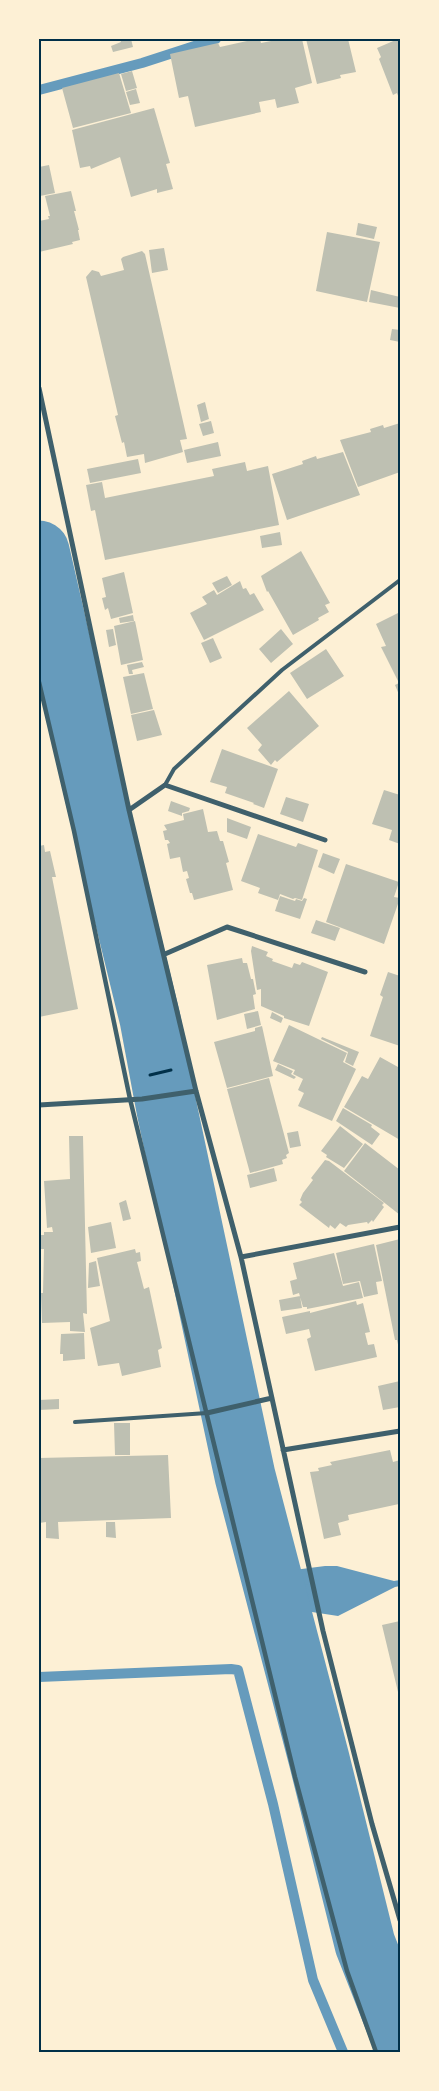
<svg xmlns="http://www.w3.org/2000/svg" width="439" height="2091" viewBox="0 0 439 2091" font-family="'Source Serif 4',serif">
<rect width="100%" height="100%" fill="#fdf0d5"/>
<path fill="#669bbc" d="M325,1566H337L394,1581L400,1580V1586L395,1587L338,1616L299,1610L294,1570Z"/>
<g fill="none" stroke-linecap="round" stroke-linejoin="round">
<path stroke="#669bbc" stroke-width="10" d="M39,90L142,63L216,39
M275,1592L309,1589
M39,1677L231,1669L238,1670L273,1804L313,1980L343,2052"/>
<path stroke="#669bbc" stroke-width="61" d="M39,551L97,803L150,1019L167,1110L245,1476L319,1759L365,1944L400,2033"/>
</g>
<path fill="#bec0b2" d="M120,39H131L133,47L113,52L111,46L121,42Z
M256,39H260L261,43L281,39H302L312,83L295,88L299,103L277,108L275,99L259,102L261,112L195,127L188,96L179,98L170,54L218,43L220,47Z
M306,39H348L356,72L340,75L341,78L317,84Z
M398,39H400V101L397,93L393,95L379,59L381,57L377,48Z
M132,71L137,88L126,91L121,74Z
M119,73L131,113L73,128L62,88Z
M136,89L140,103L130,105L126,92Z
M154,108L170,163L166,164L173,189L157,193V189L131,197L120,157L91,169L90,166L80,168L72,130Z
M49,165L55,193L40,196L39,167Z
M71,191L76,211H74L79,230H78L80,240L72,242L73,244L39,252V221L49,219L48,216H50L45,196Z
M358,223L377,227L374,239L356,235Z
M327,232L380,242L367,302L316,291Z
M164,248L168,270L152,273L149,250Z
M142,251L145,254L187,439L180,440L183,452L145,463L144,454L127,457L124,442L122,443L115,416L118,415L86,277L92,270L99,272L101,276L124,270L121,259L123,257Z
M371,290L400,297V308L369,302Z
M392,329L400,330V342L390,340Z
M205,402L209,419L201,422L197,405Z
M211,421L214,433L203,436L199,424Z
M400,423V472L358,487L340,440L371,432L370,429L383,425L384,428Z
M218,442L221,456L187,463L184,450Z
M343,452L360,495L287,520L272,474L303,464L302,461L316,456L317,459Z
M138,459L141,473L90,483L87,469Z
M245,462L247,471L268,466L279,525L105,560L95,510L91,511L86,485L102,482L105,498L214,476L212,469Z
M280,532L282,545L262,548L260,536Z
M301,551L330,603L325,605L329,612L318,618L319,620L293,635L268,591L267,592L261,576Z
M124,572L133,613L111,619L108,608L105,610L102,598L106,597L102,578Z
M227,576L232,585L218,593L212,583Z
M240,581L243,589L246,588L250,595L254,593L264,610L204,640L190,613L207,604L202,597L214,590L217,595Z
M400,612V697L395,685L399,683L381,647L386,646L376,624Z
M133,615L134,621L120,623L119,618Z
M135,621L143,660L121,665L114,626Z
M113,629L116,645L109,647L106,630Z
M281,629L293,644L271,663L259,649Z
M213,638L222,658L210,663L201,643Z
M326,649L344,676L307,699L290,673Z
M142,662L144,667L132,670L133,674H129L127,665Z
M144,673L153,709L131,714L123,677Z
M289,691L319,726L277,762L275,760L271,765L258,750L262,745L247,728Z
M154,710L162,735L137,741L131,715Z
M222,749L278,769L264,808L253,804L254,803L225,793L227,787L210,782Z
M384,790L400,795V844L389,840L392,830L372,824Z
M286,797L309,804L303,822L280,814Z
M171,801L190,808L189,811L182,813V816L168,811Z
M203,809L208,832L217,831L220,841H223L229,862L226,863L233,890L194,900L192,893H190L186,879L189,878L187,871L183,872L180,857L170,859L167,844L170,843L168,840H165L163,831L167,830L164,825L184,820L183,814Z
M227,818L251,827L247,839L227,832Z
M258,834L296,847L298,843L318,850L302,900L295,898L293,899L280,894L278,900L258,893L260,888L241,881Z
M44,845L45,852L50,851L56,877H52L78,1009L39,1017V846Z
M323,853L340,859L334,874L318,867Z
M346,864L399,882L394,897L400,898L384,944L326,922Z
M280,896L295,901L296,899L302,901L304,898L307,899L300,919L275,911Z
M316,920L340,928L335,941L311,933Z
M252,946L268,952L266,956L273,959L272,961L292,968L294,963L300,965L302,962L328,972L309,1026L284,1018V1016L261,1006V989L257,990L251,951Z
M242,958L243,963H247L251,979H253L256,994L253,995L255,1009L217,1020L207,965Z
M388,972L400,976V1046L370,1036L383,997L380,995Z
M258,1011L261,1025L247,1029L244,1014Z
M272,1012L283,1018L281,1023L270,1018Z
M289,1025L347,1053L343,1062L356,1069L332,1121L298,1106L304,1093L298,1090L303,1079L293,1074L295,1070L273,1061Z
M262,1026L273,1076L227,1088L214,1042L255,1031V1028Z
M322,1037L359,1052L353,1066L345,1062L348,1052L321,1039Z
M380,1057L398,1067L400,1066V1140L344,1107L362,1076L368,1079Z
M278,1064L293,1071L291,1074L296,1077L294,1079L275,1070Z
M269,1078L289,1153L286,1155L287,1158L282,1160L283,1164L250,1173L227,1089Z
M343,1108L372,1125L371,1127L380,1134L372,1145L336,1121Z
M340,1126L363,1144L344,1168L326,1157L327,1155L321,1151Z
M298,1131L301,1146L290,1148L287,1133Z
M69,1136H83L87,1314L83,1313L85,1332L70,1331V1322L42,1323L41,1293H43L44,1249H41V1235H44V1232H53L52,1227L47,1228L44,1181L70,1179Z
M365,1143L400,1170V1215L344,1171Z
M325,1160L329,1161L384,1203L382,1205L384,1207L373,1222L372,1220L368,1224L367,1222L348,1225L346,1227L340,1223L335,1229L330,1225L329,1228L299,1205L302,1202L300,1200L303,1193L313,1180L311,1178Z
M274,1168L277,1181L250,1188L247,1175Z
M126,1200L131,1219L123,1221L119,1203Z
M111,1222L116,1248L91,1253L88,1227Z
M400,1239V1349H399L397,1340H395L376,1245Z
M374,1244L382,1281L376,1282L378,1294L364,1297L360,1281L343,1284L336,1253Z
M135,1249L136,1253L140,1252L141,1261L137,1262L144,1289L149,1287L162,1348L158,1350L161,1367L122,1376L119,1363L98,1366L90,1328L110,1321L97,1258Z
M334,1253L343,1286L359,1282L363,1298L307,1309V1307H303L299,1293L293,1295L290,1281L297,1279L293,1263Z
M96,1261L100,1286L88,1288L89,1263Z
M300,1296L302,1308L281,1311L279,1300Z
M356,1301L357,1305L363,1303L370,1332L365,1333L368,1345L374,1344L377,1357L315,1371L307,1339L311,1337L309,1329L286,1334L282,1317L310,1311V1313Z
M84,1333L85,1359L63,1361V1354H60L61,1334Z
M400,1381V1407L383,1410L378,1386Z
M59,1399V1409L39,1410V1400Z
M114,1423H130V1455H115Z
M390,1450L393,1462L400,1460V1508L399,1504L348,1515L349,1520L338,1523L341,1535L324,1539L310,1472L319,1471L318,1468L332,1465L330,1462Z
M168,1455L171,1518L58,1522L59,1539L46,1538V1522L39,1523V1458Z
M106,1522H115L116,1538L106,1537Z
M400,1621V1692H398L382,1625Z"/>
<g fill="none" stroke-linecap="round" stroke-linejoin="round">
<path stroke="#003049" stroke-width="3" d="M150,1075L171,1070"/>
<path stroke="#3f606c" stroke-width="4" d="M165,785L174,769L282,670L400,580
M75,1422L207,1413"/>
<path stroke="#3f606c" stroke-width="4.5" d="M39,682L74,831L130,1099L295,1777L347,1971L376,2052"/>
<path stroke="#3f606c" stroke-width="5" d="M39,388L129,810L196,1091L241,1257L323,1631L372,1824L400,1920
M129,810L165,785L325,840
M165,954L227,927L365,972
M39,1105L142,1099L196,1091
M241,1257L400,1227
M207,1413L272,1398
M283,1450L400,1431"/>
</g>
<rect width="439" height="2091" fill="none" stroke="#fdf0d5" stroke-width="80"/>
<rect x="40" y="40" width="359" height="2011" fill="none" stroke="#003049" stroke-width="2"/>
</svg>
